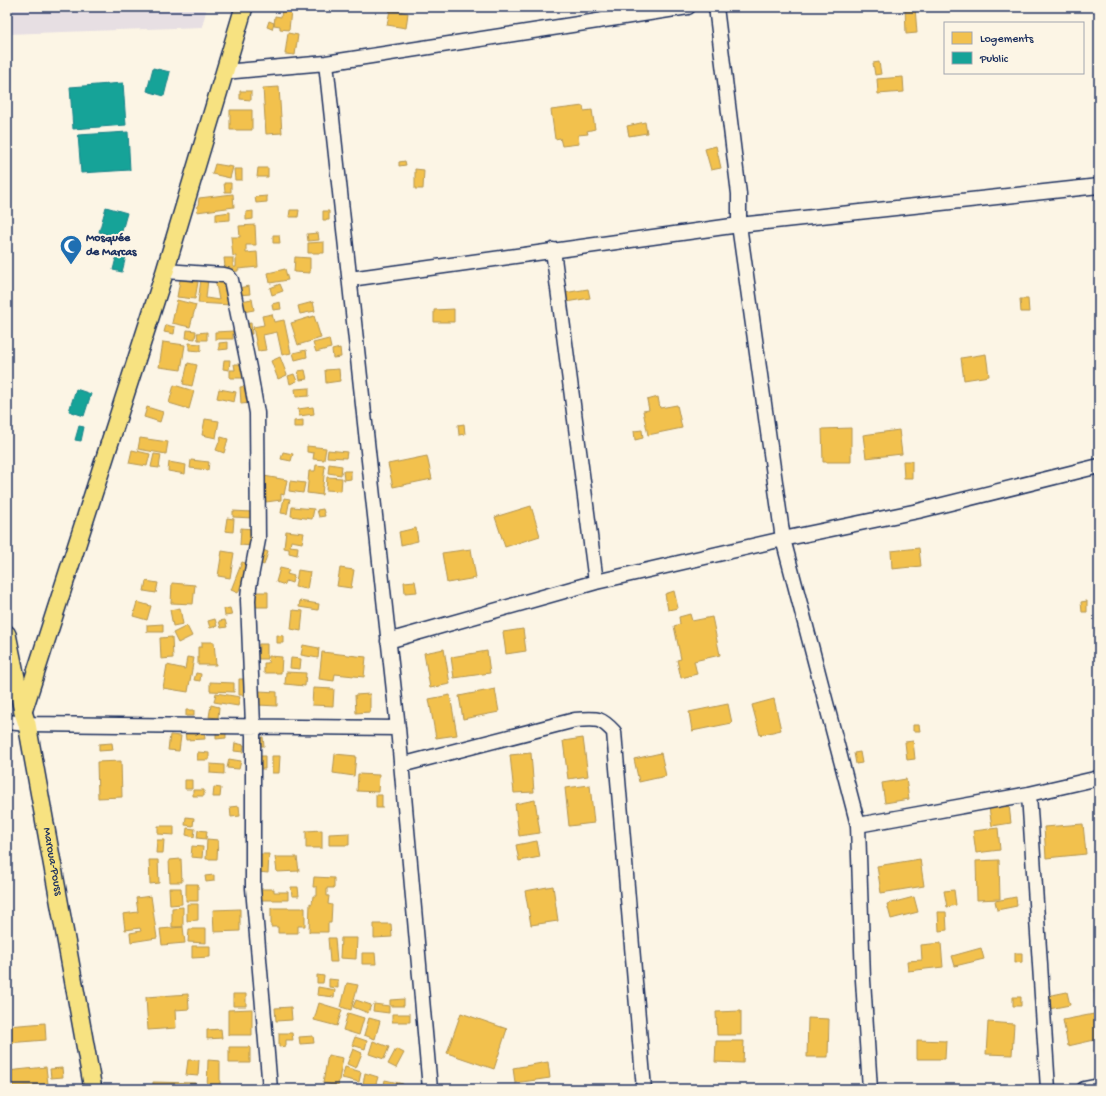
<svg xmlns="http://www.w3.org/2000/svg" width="1106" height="1096" viewBox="0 0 1106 1096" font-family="'Gochi Hand',sans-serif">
<rect width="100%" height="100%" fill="#fcf5e5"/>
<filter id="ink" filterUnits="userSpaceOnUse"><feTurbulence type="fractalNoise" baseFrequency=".025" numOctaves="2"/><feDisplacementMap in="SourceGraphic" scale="8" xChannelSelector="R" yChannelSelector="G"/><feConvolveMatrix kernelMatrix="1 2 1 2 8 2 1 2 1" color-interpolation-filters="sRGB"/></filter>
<g filter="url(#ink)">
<path fill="#e7dfe3" d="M7,7H207L202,27L7,34Z"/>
<path fill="#f2c14e" stroke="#b29553" d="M905,7H915L917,33L906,34Z
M282,9L291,10L289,30L280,29V26L274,25L275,16L281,17Z
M390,10L408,13L406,28L387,25Z
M269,21L274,23L272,29L267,27Z
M288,33L298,35L295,55L285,54Z
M879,62L881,74L875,75L873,63Z
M903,77L904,92L878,94L877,79Z
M279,87L282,133L266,134L263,88Z
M240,91H251V100L240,99Z
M583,106L584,111L592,110L595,129L587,131L588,134L578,135L579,144L562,146L560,138L555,139L551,110Z
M230,110H252V130H230Z
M645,122L647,133L629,136L627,126Z
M716,146L721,168L711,170L705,149Z
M405,161L406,165L399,166V162Z
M215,164L233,167L230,178L212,174Z
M258,168H268V177H257Z
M234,169H242V180H235Z
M415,169L424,170L423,189H415Z
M224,183H231V192H225Z
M233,194L234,207L197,212L199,198Z
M267,196V202L256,203L255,197Z
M290,210H299L298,217H289Z
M253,211V219L246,220V212Z
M323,211H329V220H323Z
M230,212V220L216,221V214Z
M255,225L256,245H246V253L257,252L258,267L238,269V271L222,273L221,267H225L224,258H233V267H236V256H233L231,237H240L239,226Z
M318,233L319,240L308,241L307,234Z
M273,235H279L280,243H273Z
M324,242V253H308V243Z
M295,257L310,258V273L294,272Z
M285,269L288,280L270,283L268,273Z
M201,279H208L206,298L219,300L215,279L226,280L231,305L198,303Z
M180,280L198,282L195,299L177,297Z
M280,284L283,291L272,295L270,288Z
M249,286L250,294L239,295L238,288Z
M588,289L590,298L566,302L564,293Z
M252,299L254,310L243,312L241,301Z
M1020,299H1028L1029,312H1021Z
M177,300L196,305L190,327L172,323Z
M280,302L281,309L273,310L272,304Z
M313,302L315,311L300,314L298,306Z
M454,309V322H434V310Z
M272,314L274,322L284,320L291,353L282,355L277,332L263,335L266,350L258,351L253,327L264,325L262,316Z
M314,316L321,338L298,345L291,323Z
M251,323L252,334L245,335L244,324Z
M166,325L175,327L174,334L164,332Z
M187,330L196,331L195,339L186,338Z
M233,331V339H215V332Z
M207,332V340H198L197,333Z
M329,339L331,348L316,352L313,343Z
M163,342L185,345L181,370L159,367Z
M228,342V349L219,350V343Z
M189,343L201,344V351L189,350Z
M340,348L341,357L333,358L332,350Z
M306,350L307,357L295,360L293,353Z
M986,354L989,376L964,380L961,358Z
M280,357L287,375L278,379L271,361Z
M224,360H230L229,370L223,369Z
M188,363L197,365L192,386L183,384Z
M234,364H241V369H246V378H230V370H235Z
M339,369L340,381L326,383L325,370Z
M305,370L307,379L300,380L298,371Z
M294,374L297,381L290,384L288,376Z
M174,385L194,391L189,409L169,403Z
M249,386L251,403L241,404L240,387Z
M309,388V396L296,397L295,389Z
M219,389L236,392L234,402L217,398Z
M658,397L660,408L677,405L682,428L648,435L643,411L649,410L647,400Z
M147,407L163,412L160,422L144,417Z
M313,407L314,414L299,416L298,409Z
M205,419L219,421L216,438L202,435Z
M303,420V427H294V421Z
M464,424L465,434L459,435L458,425Z
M851,428V462H823L822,429Z
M642,430L643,438L635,440L634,431Z
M899,430L902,454L866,458L863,435Z
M221,437L228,439L224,453L216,450Z
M140,438L168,442L166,454L138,449Z
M307,446L326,448L324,460L313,459L314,453L307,452Z
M132,450L150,454L147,466L129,463Z
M328,450L347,452L346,458L327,457Z
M283,452L293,454L291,461L281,459Z
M154,454L161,455L159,468L151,467Z
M427,456L432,479L393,487L388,464Z
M191,460L209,462L208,470L190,468Z
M903,461H912V478H904Z
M169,462L186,465L185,474L168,471Z
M329,464L342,466L341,475L328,473Z
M316,465L325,466L322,495L307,493L309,471H315Z
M343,471H351V479L344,480Z
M264,476L287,480L284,495L281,494V500L266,502L265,492L262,491Z
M327,477L342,478L341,491L326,490Z
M290,481L305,483L303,493L289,491Z
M284,498L290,499L287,514L281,513Z
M531,506L540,536L505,547L495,517Z
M292,507L314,509L312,519L291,516Z
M323,509L325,516L319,517L317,510Z
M233,511L252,512V518L233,517Z
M227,518L234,519L233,532L225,531Z
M241,528L253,529L252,546L240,545Z
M416,528L418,541L401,545L399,532Z
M286,531L304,533L302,543L291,541L290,546L298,547L297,555L289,553V549L284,548Z
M919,548L921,566L892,569L891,551Z
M471,549L476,578L447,583L442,553Z
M263,550L268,552L264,565L259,563Z
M222,551L234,553L230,578L218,576Z
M242,562L249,564L238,593L231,590Z
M280,568L289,570L287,574L294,576L292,583L286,581L285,585L276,582Z
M340,568L354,570L351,588L337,586Z
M298,570L310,572L307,589L295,587Z
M146,581L158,583L156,593L144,591Z
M415,581L417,592L405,593L404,582Z
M172,583L195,585L193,604L171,603Z
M674,591L678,608L668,610L665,594Z
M252,592H268V607H252Z
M300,601L319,604L318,610L299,607Z
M1087,601V612H1082L1081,602Z
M137,602L151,606L147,620L133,616Z
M180,608L183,624L173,626L170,610Z
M230,608L232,615L225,616L224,609Z
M293,610L303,611L301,631L291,629Z
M690,614L692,621L712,617L720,655L694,661L697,674L681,678L677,660L681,659L674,626L680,624L679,617Z
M215,619L217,626L210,628L208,621Z
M225,620L227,627L221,628L219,621Z
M163,624V632H147V625Z
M187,626L192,636L178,643L173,633Z
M523,629L526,651L506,654L503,632Z
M277,635L283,636V643H277Z
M172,637L173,658L161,659L160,638Z
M202,642H214L216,665H198V647H202Z
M259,644H267V659H258Z
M303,645L319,648L318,658L301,655Z
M444,649L450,684L430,688L424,653Z
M487,651L490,673L454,678L451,657Z
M322,652L366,657L364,677L335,674L334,681L319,679Z
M269,656L282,657L281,673H264V663H268Z
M187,657L194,658L188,692L163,688L167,665L185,669Z
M291,658L301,659L300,669L290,668Z
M286,672L306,673L305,686L285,684Z
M196,673L201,674L200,681L194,680Z
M239,679H249L248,695H239Z
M210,682L234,683V692L210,691Z
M313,688L334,689L333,706L312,705Z
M495,689L499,712L463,719L459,696Z
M259,691L277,692V706L258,705Z
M216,693L240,697L238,706L214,702Z
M370,694V712L356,713L355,695Z
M450,695L457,735L436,738L429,699Z
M774,699L781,730L760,735L752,705Z
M728,704L732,723L692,731L689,712Z
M211,705L219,707L218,718L209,717Z
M186,710H194V716H186Z
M913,725H919L920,731H913Z
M204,730L205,739L186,740L185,732Z
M216,731H226V738L216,739Z
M170,735L181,736L179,751L168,750Z
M263,737L264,746H257V738Z
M583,738L588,776L568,779L563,741Z
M913,741L915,759L907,760L905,742Z
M112,743L113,750L99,751V744Z
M235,743L244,745L243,752L234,751Z
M198,752L209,753V760H197Z
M860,752L862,763L856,764L854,753Z
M531,753L534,792L514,793L510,755Z
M661,753L666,776L639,782L634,759Z
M335,754L356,756L354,776L333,773Z
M256,756H265V769H256Z
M272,756H280L279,773H272Z
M229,759L241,761L239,769L227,768Z
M121,761L122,797L98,798L97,762Z
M210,764L224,765V774L210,773Z
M358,774L379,775L378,792L357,791Z
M906,779L909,799L885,803L882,783Z
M185,780H192V789H185Z
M590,785L594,823L569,826L565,788Z
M214,787L221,788L220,797H213Z
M193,790H204V796H193Z
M376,795H382V808H376Z
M535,800L540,833L519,836L515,804Z
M1009,805L1011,823L992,826L989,808Z
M1099,805V844H1097L1095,806Z
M239,806L240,816L231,817L230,807Z
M186,817L194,818L193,826L185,825Z
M1083,824L1086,854L1046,858L1044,827Z
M158,826H174V835L158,834Z
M187,828L195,829L194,837L186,835Z
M998,828L1000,850L976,853L973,831Z
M198,830L207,831L206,839L197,838Z
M322,830V848H306V831Z
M349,833V845H329V834Z
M207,839L218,840L217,859H206Z
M157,840H164L163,853H156Z
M537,841L540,857L519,861L516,845Z
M192,846L203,847L202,858L191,857Z
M259,854H269L268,873L258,872Z
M275,857H297L299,871L277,872Z
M181,859L182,882H170L169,860Z
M920,859L924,886L881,893L877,866Z
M149,860H158L159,883L150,884Z
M999,860L1000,899L977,900L976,861Z
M214,875V881L206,882L205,876Z
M314,877L334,878V888H327V896H329L328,904L332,905L331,923H328V932H309L310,903L312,904L313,896H317V887H313Z
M186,884H198V901H186Z
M553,886L558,921L531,925L525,891Z
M291,887H298L299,896H292Z
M169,888H181L182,904L170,905Z
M260,889H274V892H288V900H260Z
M954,890L956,905L947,907L944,891Z
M151,896L157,938L131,942L130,933L141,931L140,928L125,930L123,914L138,912L136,898Z
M914,897L918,912L891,919L887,904Z
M1016,897L1017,906L997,910L995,901Z
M187,904H198V920L187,921Z
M183,907V927H172V908Z
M271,908H305V926H298V933H278V927H271Z
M240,909V931L214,932L213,910Z
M938,912H946L947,930L939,931Z
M374,924H391L392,937L374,938Z
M183,927L185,943L162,945L160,929Z
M189,929H206V943L188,942Z
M328,938H335L337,962H330Z
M341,938H357L356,959L340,958Z
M941,943L943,967L908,971L907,961L922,960L921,945Z
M192,946H210V957L192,958Z
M981,948L984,959L955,966L952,956Z
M362,953H375L376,964H362Z
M1015,953H1022V962L1015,963Z
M317,975L324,976L323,983H317Z
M329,979L338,980V988L329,987Z
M347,983L358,985L351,1010L341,1007Z
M318,987L335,990L334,997L317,995Z
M1094,989H1099V1000H1095Z
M1067,992L1070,1005L1049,1009L1047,996Z
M188,994L189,1009L175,1010L176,1028L148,1030L146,997Z
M233,994H246V1006H233Z
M1013,997H1021V1006H1013Z
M404,999V1006H390V1000Z
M356,1000L371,1005L368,1013L353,1007Z
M319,1003L342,1010L337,1026L314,1020Z
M374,1004L389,1006V1013L373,1011Z
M291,1007L292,1020L276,1021L275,1008Z
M252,1009V1035H228V1010Z
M741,1011V1035H717L716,1012Z
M348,1013L364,1018L359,1035L343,1030Z
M461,1013L507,1029L494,1069L447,1053Z
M1099,1013V1039L1068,1046L1063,1020Z
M392,1014H410V1022H392Z
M369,1018L380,1021L375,1039L364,1035Z
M808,1018L829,1019L828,1057H807Z
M988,1022L1014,1024L1012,1055L986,1054Z
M45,1023L46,1040L7,1043V1026Z
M221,1029L222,1038L207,1039V1030Z
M279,1033H292L293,1040H286V1046L279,1047Z
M313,1036L314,1043L300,1044L299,1037Z
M355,1037L367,1041L365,1049L352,1045Z
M917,1040L946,1041L945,1059H917Z
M373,1041L389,1047L384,1059L369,1054Z
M716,1041H744L743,1063L715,1062Z
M229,1047H250V1063H229Z
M353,1049L362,1053L356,1068L347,1064Z
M396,1049L404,1053L396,1068L388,1064Z
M328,1055L343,1058L338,1086L323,1083Z
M188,1060H199L198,1076L186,1075Z
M208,1060L220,1061V1089H207Z
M548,1062L550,1078L515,1083L513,1068Z
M46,1067L48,1084L7,1088V1071Z
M345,1067L361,1072L359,1082L342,1078Z
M62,1068L63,1077L51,1078L50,1069Z
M365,1073L378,1077L375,1087L363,1084Z
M385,1080L403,1084L402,1089H383Z
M153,1082L195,1083V1089H153Z"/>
<path fill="#17a398" stroke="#188087" d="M153,68L170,72L164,96L147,91Z
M123,83L126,125L73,129L70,87Z
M128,132L130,170L81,173L78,135Z
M106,207L127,213L120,238L99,232Z
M117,254L126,256L122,272L113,270Z
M76,389L91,394L84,416L69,411Z
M79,426L84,427L81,441L75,440Z"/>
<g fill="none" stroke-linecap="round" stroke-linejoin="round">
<g stroke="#1b2f5e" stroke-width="17">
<path id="minor" d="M716,7L739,194V225L783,539L858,825
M326,63L398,728L430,1089
M224,72L326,63L688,7
M553,250L596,582
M165,271L224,275L228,276L231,280L250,373L257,413L258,540L249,587L248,600L253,726V888L270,1089
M350,279L739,225L1099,186
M388,641L596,582L783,539L918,511L1099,466
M7,722L27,724L398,728
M401,765L575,720C596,719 599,716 614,732L644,1089
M1029,794L1048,1089
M870,1089L863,980L858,825L1029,794L1099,778
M1084,1089L1099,1086"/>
</g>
<g stroke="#1b2f5e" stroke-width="20">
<g id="major">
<path id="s1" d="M7,634L23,712L27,724L93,1089"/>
<path d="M23,712L165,271L244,7"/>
</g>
</g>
<use href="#minor" stroke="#fcf5e5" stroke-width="14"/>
<use href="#major" stroke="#f7e281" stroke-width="17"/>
</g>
</g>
<defs>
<g id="mosque-pin" transform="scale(1.15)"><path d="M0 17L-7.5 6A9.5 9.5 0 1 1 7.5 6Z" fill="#1f6fb2" stroke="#fcf5e5"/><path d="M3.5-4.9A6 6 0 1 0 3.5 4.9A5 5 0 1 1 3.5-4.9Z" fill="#fff"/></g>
</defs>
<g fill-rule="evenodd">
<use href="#mosque-pin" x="71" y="246"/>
</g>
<g text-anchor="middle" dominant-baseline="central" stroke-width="4" stroke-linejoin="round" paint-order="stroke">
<g font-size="12" font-weight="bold" fill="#1b2f5e" stroke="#fcf5e5" text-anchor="start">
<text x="86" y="239">Mosquée<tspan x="86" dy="14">de Marcas</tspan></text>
</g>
<g font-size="12" fill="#1b2f5e" stroke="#fcf5e5">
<text stroke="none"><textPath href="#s1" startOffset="232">Maroua-Pouss</textPath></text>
</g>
</g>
<rect width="1106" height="1096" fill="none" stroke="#fcf5e5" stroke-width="24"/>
<rect x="12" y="12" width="1082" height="1072" fill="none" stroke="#1b2f5e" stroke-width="1.5" filter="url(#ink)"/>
<rect x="944" y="22" width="140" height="52" fill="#fcf5e5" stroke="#a2a6af"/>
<rect x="952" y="32" width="20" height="12" fill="#f2c14e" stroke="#a2a6af"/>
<text x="980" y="42" font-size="12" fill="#1b2f5e">Logements</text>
<rect x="952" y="52" width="20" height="12" fill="#17a398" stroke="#a2a6af"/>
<text x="980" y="62" font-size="12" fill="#1b2f5e">Public</text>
</svg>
